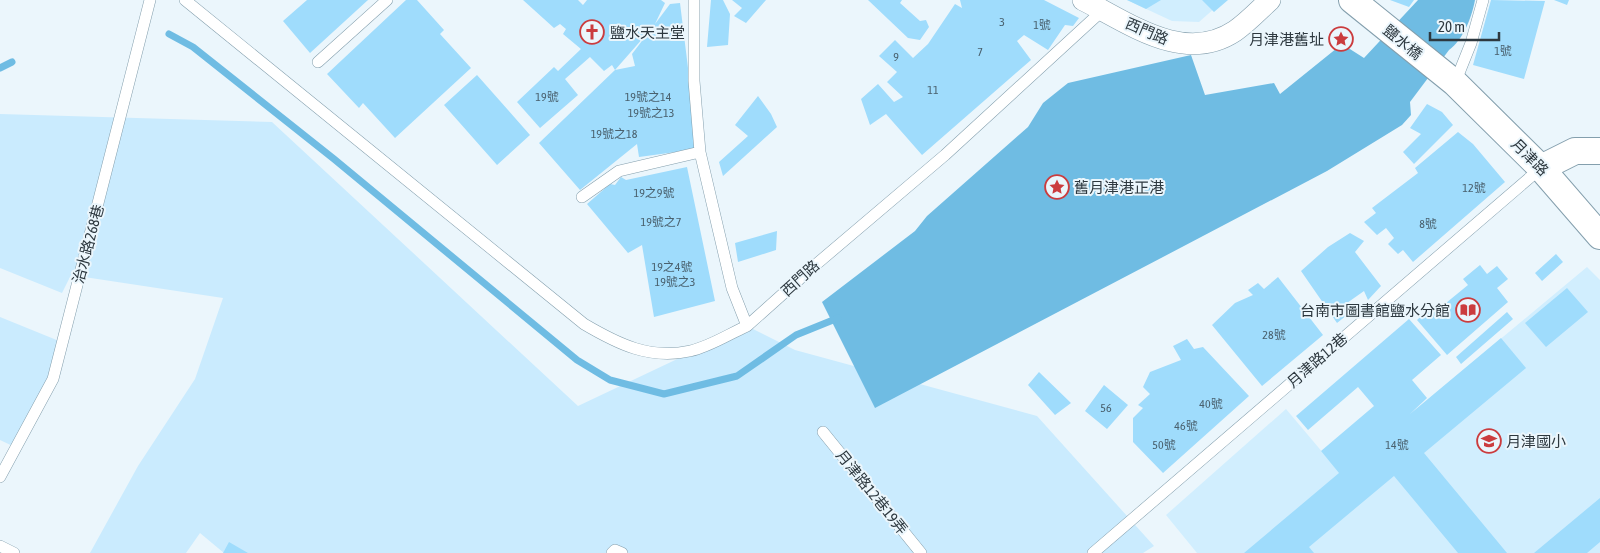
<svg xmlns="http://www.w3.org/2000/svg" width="1600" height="553" viewBox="0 0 1600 553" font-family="'Asap Condensed','Noto Sans TC',sans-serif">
<rect width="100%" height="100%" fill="#ebf6fc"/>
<path fill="#d1eefe" d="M1127,0H1224L1199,22L1172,21Z
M1587,267L1600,280V553H1197L1166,515L1286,409L1340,473Z"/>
<path fill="#caebfe" d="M0,114L272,122L578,406L747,326L795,350L1037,416L1154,546L1143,553H224L200,533L186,553H90L138,466L195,379L223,298L71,275L62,293L0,268Z
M0,317L64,343L19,449L0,440Z"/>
<path fill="#6fbce3" d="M1418,0H1475C1472,17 1463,40 1449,50L1410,102L1411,115L1402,125L1327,171L875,408L822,302L915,231L927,216L1028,127L1043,103L1068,83L1191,55L1205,95L1274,83L1280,94L1342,44L1364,58Z"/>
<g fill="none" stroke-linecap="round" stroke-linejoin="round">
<path stroke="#6fbce3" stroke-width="7" d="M169,34L193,47L334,159L577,360L610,380L664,394L737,376L796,335L838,318
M0,68L12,62"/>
</g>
<path fill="#9fdcfc" d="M307,0H368L310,53L283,21Z
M406,0H417L444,30L440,34L471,68L395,138L363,103L359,108L327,74Z
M523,0H578L583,5L587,0H661L665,3L655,24L670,4L680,3L698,149L639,157L637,144L580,190L539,143L615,70L635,66L632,54L651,29L615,70L612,65L604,71L590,57L565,79L578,95L540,128L517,102L554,67L558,71L581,49L563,34L566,29L560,24L554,28Z
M711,0H723L730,14L728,45L707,47Z
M732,0H766L746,23L734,16L742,8Z
M868,0H902L900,3L920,21L926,20L929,27L920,40L908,38Z
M960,0H1044L1079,18L1073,26L1065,25L1048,50L1024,35L1017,41L1031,60L922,155L886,114L870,125L861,99L878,84L894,102L903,97L887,82L897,72L879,56L895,40L913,58L928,44L955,4L962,8Z
M1127,0H1161L1146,9Z
M1202,0H1228L1214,12Z
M1390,0H1414L1409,7Z
M1491,0L1545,1L1524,79L1473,65Z
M1554,0H1569L1567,5Z
M477,75L530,135L497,165L444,105Z
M758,96L771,114L777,127L723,176L719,162L748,136L735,125Z
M1427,104L1442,112L1453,125L1414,164L1403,152L1421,134L1410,128Z
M1458,132L1473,144L1505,182L1413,262L1403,250L1398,254L1388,244L1394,238L1386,228L1377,235L1364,222L1376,213L1372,208L1418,173L1415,168Z
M687,167L715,301L654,317L642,245L628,253L587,204L610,184L615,185L621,177L626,180Z
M777,231L776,250L738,262L735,243Z
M1350,233L1364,241L1355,252L1381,286L1368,300L1364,291L1347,303L1352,311L1337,323L1301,271L1328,247Z
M1556,254L1563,262L1542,281L1535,273Z
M1480,265L1487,274L1497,266L1508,279L1497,288L1508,302L1447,355L1417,320L1430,308L1435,312L1468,285L1463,279Z
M1278,277L1323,335L1262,386L1212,325L1235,303L1253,295L1248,290L1258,283L1264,289Z
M1567,288L1588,312L1546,347L1525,323Z
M1507,312L1513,319L1461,364L1456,357Z
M1409,319L1441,355L1412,380L1427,398L1410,414L1501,338L1526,368L1424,453L1507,553H1458L1394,476L1309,547L1314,553H1244L1339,473L1321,451L1374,406L1358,387L1308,430L1296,416Z
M1187,339L1194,349L1203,347L1249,396L1163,473L1133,442V418L1143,408L1138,405L1150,394L1143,387L1150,372L1181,360L1173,346Z
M1039,372L1071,403L1055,415L1028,385Z
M1104,385L1128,405L1107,429L1085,411Z
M1600,498V542L1587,553H1534Z
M229,542L248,553H223Z"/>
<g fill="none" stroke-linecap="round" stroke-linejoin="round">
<g stroke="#849fad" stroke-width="12">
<path id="service" d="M185,0L584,324C618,344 650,360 690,351C709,347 729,334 747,326
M694,0V81L700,152L732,288L747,326L813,267L945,155L1103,10
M318,62L387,0
M1455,83L1471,43L1483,0
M582,197L619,171L700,152
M823,432L921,553
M0,477L53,379L150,0
M0,546L14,553
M612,553L615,550L622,553
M1093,553L1541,168"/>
</g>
<g stroke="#849fad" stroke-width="22">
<path id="minor" d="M1083,0C1129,23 1184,65 1235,31C1248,22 1259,10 1270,0"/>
</g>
<g stroke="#849fad" stroke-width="28">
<path id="tertiary" d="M1352,0L1455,83L1541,168L1600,236
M1541,168L1575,151H1600"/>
</g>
<use href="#service" stroke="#fff" stroke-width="11"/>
<use href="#minor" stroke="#fff" stroke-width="21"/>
<use href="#tertiary" stroke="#fff" stroke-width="26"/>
</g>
<defs>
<g id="church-ring" transform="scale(1.25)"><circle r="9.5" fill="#ebf6fc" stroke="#cb3c3e" stroke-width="1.5"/><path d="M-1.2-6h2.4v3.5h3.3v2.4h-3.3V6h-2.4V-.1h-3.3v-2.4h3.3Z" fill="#cb3c3e"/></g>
<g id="sight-ring" transform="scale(1.25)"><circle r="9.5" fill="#ebf6fc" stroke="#cb3c3e" stroke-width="1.5"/><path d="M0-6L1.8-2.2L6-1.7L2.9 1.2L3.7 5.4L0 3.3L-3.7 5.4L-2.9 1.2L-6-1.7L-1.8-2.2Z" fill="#cb3c3e"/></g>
<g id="library-ring" transform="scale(1.25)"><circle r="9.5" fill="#ebf6fc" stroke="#cb3c3e" stroke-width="1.5"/><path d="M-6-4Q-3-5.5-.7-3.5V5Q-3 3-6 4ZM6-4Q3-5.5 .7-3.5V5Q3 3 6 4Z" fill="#cb3c3e"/></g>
<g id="school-ring" transform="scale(1.25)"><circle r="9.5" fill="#ebf6fc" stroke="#cb3c3e" stroke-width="1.5"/><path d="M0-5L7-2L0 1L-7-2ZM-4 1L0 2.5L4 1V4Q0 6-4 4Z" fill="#cb3c3e"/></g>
</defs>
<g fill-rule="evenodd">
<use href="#church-ring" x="592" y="32"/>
<use href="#sight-ring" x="1341" y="39"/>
<use href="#sight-ring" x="1057" y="187"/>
<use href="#library-ring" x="1468" y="310"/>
<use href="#school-ring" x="1489" y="441"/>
</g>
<g text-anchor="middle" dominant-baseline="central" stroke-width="4" stroke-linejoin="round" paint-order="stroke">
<g font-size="12" fill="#4a616e">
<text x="1002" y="22">3</text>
<text x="1042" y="25">1號</text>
<text x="1503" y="51">1號</text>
<text x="980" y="52">7</text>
<text x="896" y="57">9</text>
<text x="933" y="90">11</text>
<text x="547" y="97">19號</text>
<text x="648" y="97">19號之14</text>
<text x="651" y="113">19號之13</text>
<text x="614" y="134">19號之18</text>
<text x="1474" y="188">12號</text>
<text x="654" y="193">19之9號</text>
<text x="661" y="222">19號之7</text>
<text x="1428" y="224">8號</text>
<text x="672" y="267">19之4號</text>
<text x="675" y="282">19號之3</text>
<text x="1274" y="335">28號</text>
<text x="1211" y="404">40號</text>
<text x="1106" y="408">56</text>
<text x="1186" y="426">46號</text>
<text x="1164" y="445">50號</text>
<text x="1397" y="445">14號</text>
</g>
<g font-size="15" fill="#2d383f" stroke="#ebf6fc">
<text transform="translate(1147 31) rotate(23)">西門路</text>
<text transform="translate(1403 42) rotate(39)">鹽水橋</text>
<text transform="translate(1530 157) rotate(45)">月津路</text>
<text transform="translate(88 244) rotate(-75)">治水路268巷</text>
<text transform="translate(800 278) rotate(-42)">西門路</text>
<text transform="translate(1317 360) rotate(-41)">月津路12巷</text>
<text transform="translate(872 492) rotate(51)">月津路12巷19弄</text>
</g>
<g font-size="15" fill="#2d383f" stroke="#ebf6fc" text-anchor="start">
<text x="610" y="32">鹽水天主堂</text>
<text x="1324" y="39" text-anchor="end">月津港舊址</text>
<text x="1074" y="187">舊月津港正港</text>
<text x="1450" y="310" text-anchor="end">台南市圖書館鹽水分館</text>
<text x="1506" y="441">月津國小</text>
</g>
</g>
<path d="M1430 32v8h69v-8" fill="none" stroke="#2d383f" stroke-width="2.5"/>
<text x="1438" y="32" font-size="15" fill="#2d383f" stroke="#ebf6fc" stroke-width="4" paint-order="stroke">20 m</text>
</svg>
